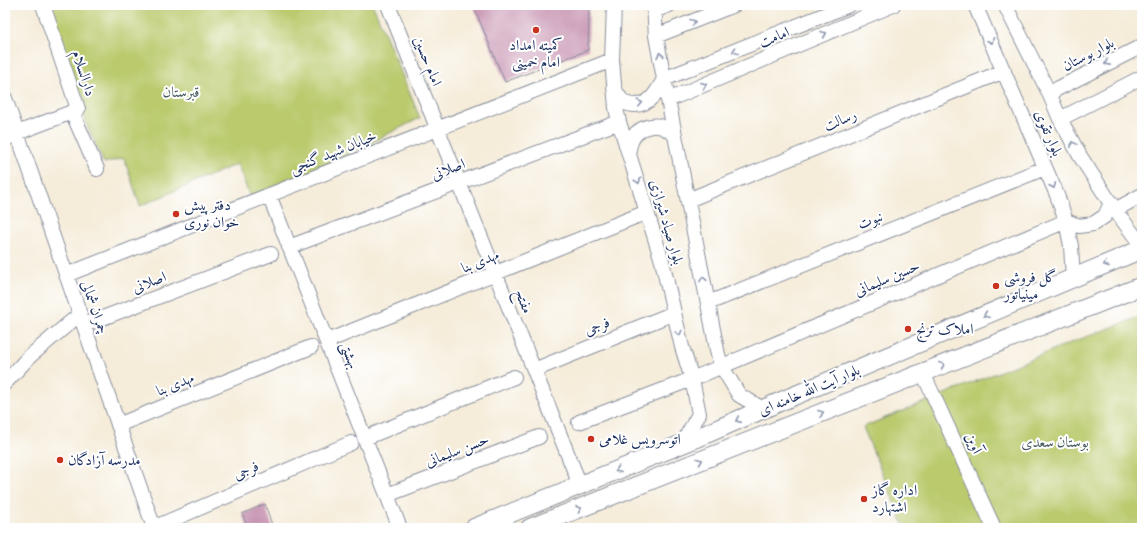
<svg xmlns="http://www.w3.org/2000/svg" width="1147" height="533" viewBox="0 0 1147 533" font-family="Alegreya,Amiri,serif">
<rect width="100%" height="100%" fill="#fff"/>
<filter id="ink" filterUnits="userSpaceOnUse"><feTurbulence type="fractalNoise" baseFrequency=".025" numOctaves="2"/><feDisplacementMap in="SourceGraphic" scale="8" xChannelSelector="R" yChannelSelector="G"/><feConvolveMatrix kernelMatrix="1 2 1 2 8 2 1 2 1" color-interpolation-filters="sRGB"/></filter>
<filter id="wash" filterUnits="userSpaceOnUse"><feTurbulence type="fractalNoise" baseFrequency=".012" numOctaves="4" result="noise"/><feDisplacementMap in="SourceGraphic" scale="16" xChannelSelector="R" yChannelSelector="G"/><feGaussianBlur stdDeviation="0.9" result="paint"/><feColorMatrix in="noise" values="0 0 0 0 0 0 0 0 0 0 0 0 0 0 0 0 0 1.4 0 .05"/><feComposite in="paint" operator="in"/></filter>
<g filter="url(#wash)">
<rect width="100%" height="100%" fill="#f5ecd9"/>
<path fill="#baca6d" stroke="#6a7c66" d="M49,5H373L420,118L252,202L237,164L140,206L124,158L104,163L83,117Z
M1142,316V528H905L863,427L1075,341Z"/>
<g id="blocks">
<path fill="#c895b2" d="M473,5H585L589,10L588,50L505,82Z
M265,504L273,528H248L242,514Z"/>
</g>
</g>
<g filter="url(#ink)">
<use href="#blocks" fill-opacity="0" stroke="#888e9c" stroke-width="1"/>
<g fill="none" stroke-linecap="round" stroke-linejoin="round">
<g stroke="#888e9c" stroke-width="16">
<path id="minor" d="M43,5L78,109L72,112L97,169
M388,5L580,485
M614,5L612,60L616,108L619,122L662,261L682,347L692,379L699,414L682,444
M654,5L656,36L664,79L718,355L722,367L739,395L763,409
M975,5L1057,195L1066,221L1071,246L1073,278
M1005,5L1049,93L1060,119L1080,156L1115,210L1142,246
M654,11L669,5
M656,36L734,5
M614,88C616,91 618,96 621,99C624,103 630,105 635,105C650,105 657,92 664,79L849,5
M1049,93L1142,46
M5,98L154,528
M668,100L893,5
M1060,119L1142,77
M5,140L17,133L72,112
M629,151C629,148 630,144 631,142C636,127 656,121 668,130C671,131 673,134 675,136
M269,195L400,528
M688,200L1004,71
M1115,210L1142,195
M289,247L619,122
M66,275L612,60
M708,303L1045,168
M84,325L271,254
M327,341L647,212
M534,370L674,313
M923,373L994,528
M5,383L29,357L80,314
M579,422L692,379L1066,221L1079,226L1093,224L1105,216L1111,203
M118,425L311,347
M365,438L514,377
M387,495L539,437
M153,528L351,443"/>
</g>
<g stroke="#888e9c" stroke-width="20">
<path id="major" d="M474,528L697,438L777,403L1142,249
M530,528L1142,286"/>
</g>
<use href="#minor" stroke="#fff" stroke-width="14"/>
<use href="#major" stroke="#fff" stroke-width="18"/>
</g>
<defs><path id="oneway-chevron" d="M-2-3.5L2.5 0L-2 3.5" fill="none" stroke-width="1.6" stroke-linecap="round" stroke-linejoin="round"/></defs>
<g stroke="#8d97ae">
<use href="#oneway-chevron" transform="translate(693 22) rotate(-22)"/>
<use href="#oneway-chevron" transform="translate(824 34) rotate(-23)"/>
<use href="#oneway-chevron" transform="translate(991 41) rotate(67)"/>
<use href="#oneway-chevron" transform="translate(735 51) rotate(158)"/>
<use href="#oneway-chevron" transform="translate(660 55) rotate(-100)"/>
<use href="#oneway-chevron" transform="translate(1107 63) rotate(153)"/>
<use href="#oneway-chevron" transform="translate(704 85) rotate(-23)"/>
<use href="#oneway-chevron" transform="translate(640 103) rotate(-13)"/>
<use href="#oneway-chevron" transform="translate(1073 144) rotate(-118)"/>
<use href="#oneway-chevron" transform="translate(638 181) rotate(73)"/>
<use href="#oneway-chevron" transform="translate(1053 186) rotate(67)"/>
<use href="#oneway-chevron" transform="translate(1106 264) rotate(157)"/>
<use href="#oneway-chevron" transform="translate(703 279) rotate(-101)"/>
<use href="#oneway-chevron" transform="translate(986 315) rotate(157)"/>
<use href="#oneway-chevron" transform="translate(679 333) rotate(76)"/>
<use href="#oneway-chevron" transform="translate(942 365) rotate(-22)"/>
<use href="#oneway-chevron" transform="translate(821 413) rotate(-22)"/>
<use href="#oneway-chevron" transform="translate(738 420) rotate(156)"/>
<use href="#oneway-chevron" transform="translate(700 461) rotate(-21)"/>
<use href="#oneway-chevron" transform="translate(618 470) rotate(158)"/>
<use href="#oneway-chevron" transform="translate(579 509) rotate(-21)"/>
</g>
</g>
<g fill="#c8321e" stroke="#fff" stroke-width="1.5">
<circle cx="536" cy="30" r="4"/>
<circle cx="176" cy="214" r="4"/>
<circle cx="996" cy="286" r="4"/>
<circle cx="908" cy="329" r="4"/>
<circle cx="591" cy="439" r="4"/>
<circle cx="60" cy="460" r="4"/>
<circle cx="864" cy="499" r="4"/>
</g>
<g text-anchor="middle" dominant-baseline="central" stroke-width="4" stroke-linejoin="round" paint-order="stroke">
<g font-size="15" fill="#1b2f5e" stroke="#fff">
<text transform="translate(774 37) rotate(-23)">امامت</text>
<text transform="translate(1088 54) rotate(-27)">بلوار بوستان</text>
<text transform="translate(428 61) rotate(68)">امام حسین</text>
<text transform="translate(84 73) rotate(72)">دارالسلام</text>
<text transform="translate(840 120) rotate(-22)">رسالت</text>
<text transform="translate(1049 133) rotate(67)">بلوار تقوی</text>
<text transform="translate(333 152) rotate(-22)">خیابان شهید گنجی</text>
<text transform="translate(448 169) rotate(-21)">اصلانی</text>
<text transform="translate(870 220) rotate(-22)">نبوت</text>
<text transform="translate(667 222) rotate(74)">بلوار صیاد شیرازی</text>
<text transform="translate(480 261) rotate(-22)">مهدی بنا</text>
<text transform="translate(887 278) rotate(-23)">حسین سلیمانی</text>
<text transform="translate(149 282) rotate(-21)">اصلانی</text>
<text transform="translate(524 301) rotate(68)">مفتح</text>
<text transform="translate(95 307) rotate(71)">چمران شمالی</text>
<text transform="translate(597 326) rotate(-22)">فرجی</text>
<text transform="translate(350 355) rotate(69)">بهشتی</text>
<text transform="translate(175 384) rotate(-22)">مهدی بنا</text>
<text transform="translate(809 390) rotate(-23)">بلوار آیت الله خامنه ای</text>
<text transform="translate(974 443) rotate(65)">آوین</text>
<text transform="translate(457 450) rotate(-21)">حسن سلیمانی</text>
<text transform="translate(246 470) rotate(-23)">فرجی</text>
</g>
<g font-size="15" fill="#1b2f5e" stroke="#fff" text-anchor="start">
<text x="536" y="45" text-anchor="middle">کمیته امداد<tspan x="536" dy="17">امام خمینی</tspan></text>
<text x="184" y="205">دفتر پیش<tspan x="184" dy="17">خوان نوری</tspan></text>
<text x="1004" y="277">گل فروشی<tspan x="1004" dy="17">مینیاتور</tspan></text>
<text x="916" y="329">املاک ترنج</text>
<text x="599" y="439">اتوسرویس غلامی</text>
<text x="68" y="460">مدرسه آزادگان</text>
<text x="872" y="490">اداره گاز<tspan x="872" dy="17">اشتهارد</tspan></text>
</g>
<g font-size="15" fill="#4b5e62" stroke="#fff">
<text x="181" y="92">قبرستان</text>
<text x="1055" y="442">بوستان سعدی</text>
</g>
</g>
<rect width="1147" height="533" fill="none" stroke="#fff" stroke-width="20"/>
</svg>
